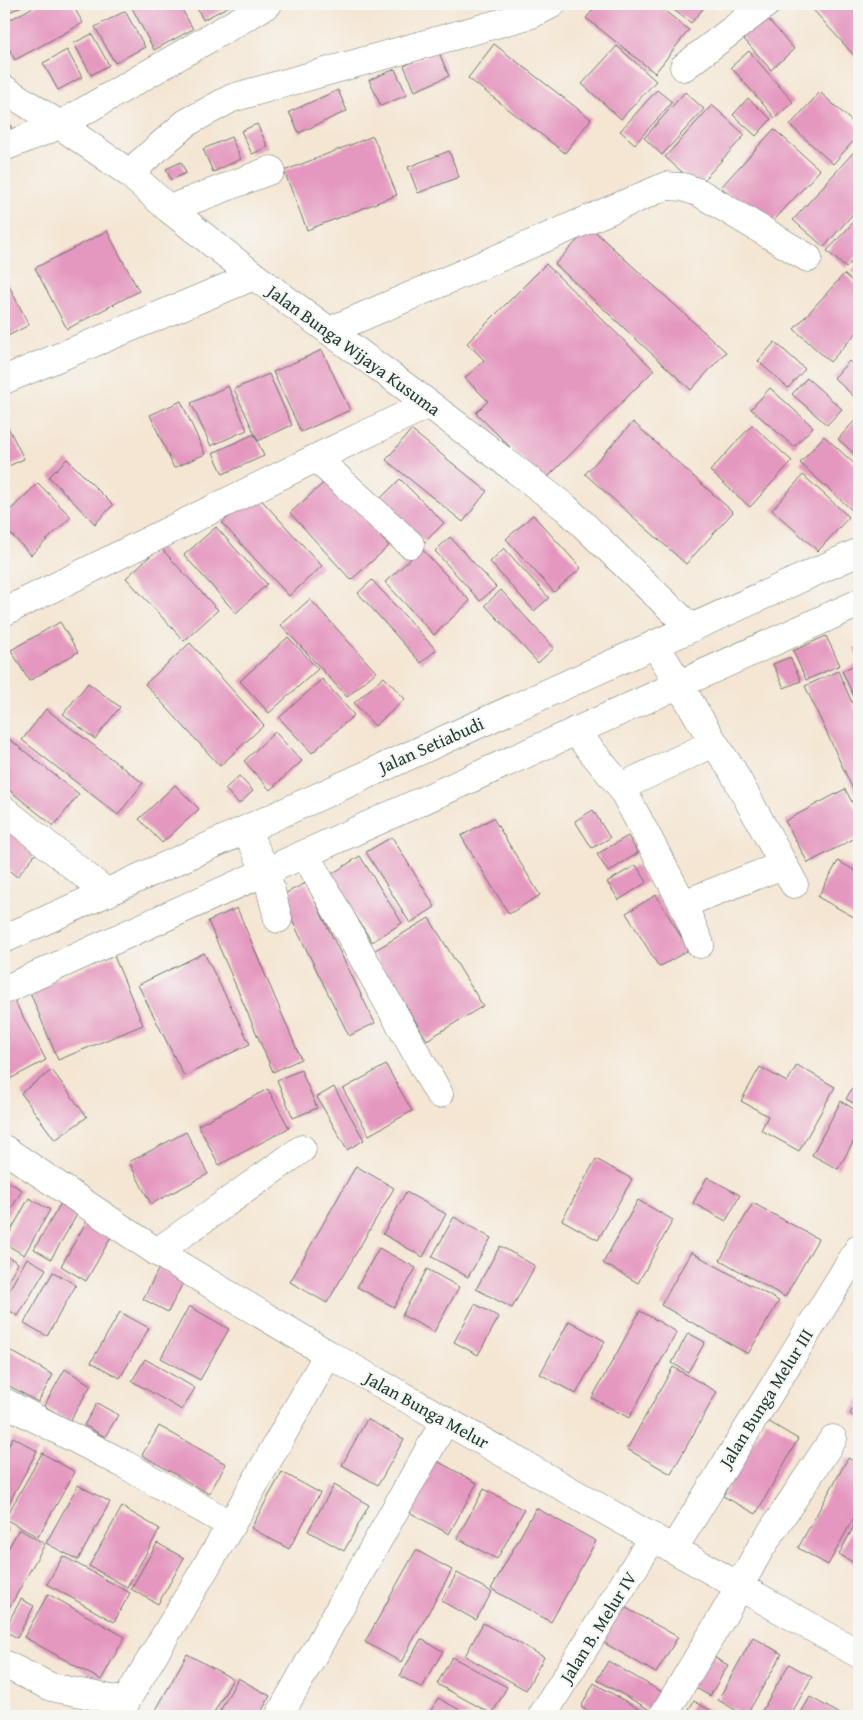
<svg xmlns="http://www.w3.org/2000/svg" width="863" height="1720" viewBox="0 0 863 1720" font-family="'Gentium Book Plus',serif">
<rect width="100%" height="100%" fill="#f6f6f2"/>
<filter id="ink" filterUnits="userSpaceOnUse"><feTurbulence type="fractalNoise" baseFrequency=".02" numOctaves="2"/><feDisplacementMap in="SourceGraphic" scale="10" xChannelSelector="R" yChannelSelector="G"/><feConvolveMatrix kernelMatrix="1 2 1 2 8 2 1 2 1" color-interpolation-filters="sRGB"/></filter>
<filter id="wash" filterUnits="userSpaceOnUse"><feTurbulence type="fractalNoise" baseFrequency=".0096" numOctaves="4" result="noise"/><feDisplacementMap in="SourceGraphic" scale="20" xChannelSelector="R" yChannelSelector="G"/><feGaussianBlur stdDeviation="1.12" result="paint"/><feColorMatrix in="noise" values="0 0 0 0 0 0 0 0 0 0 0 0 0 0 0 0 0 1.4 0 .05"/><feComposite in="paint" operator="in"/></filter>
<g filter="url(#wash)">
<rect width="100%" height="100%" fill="#f4e6d3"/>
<g id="blocks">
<path fill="#e598bf" d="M4,4H26L6,14L4,9Z
M39,4H72L83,23L15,60L4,39V23Z
M130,4H179L193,29L154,50Z
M195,4H233L203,20Z
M598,4H656L689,30L655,73L586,18Z
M666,4H707L691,23Z
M808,4H859V61Z
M125,11L145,47L115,63L95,27Z
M761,11L794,49L771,70L737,31Z
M92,34L109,65L91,75L74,43Z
M494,44L591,119L565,153L468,78Z
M617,46L656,81L621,119L582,84Z
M67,50L82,77L58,90L43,63Z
M438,50L449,76L415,91L404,66Z
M749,51L793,102L775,118L731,67Z
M395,69L407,95L381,106L369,80Z
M338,90L347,111L299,133L289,112Z
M657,90L672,102L635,144L620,131Z
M685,92L704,109L662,155L644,138Z
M820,92L859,128V135L833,164L790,125Z
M748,98L771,119L756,136L733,115Z
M712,105L745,135L698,186L665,157Z
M4,109L15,137L4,141Z
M257,124L268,147L252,154L241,131Z
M774,129L820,170L767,228L721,187Z
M373,136L397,195L307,230L284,171Z
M231,137L241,159L213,172L203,149Z
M859,146V207L824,247L793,220Z
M449,151L459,177L418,193L408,167Z
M181,162L186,173L171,180L166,169Z
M859,216V253L846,268L827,251Z
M590,227L726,352L691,390L555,264Z
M107,231L139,291L67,329L35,268Z
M859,263V277L852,271Z
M546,264L654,370L544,481L476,413L488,401L465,378L484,360L467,343Z
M844,274L859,287V330L830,362L794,329Z
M4,276L29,325L4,338Z
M775,342L805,369L788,388L758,361Z
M322,350L350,410L301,432L273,372Z
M849,361L859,370V401L834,378Z
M269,374L292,425L258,441L234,389Z
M807,378L842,409L827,425L792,394Z
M228,386L247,430L211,446L191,403Z
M770,388L813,427L794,447L751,409Z
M181,401L205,454L174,468L150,415Z
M859,416V458L838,439Z
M4,419L24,459L4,468Z
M633,422L733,512L686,564L585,474Z
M752,425L792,461L750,507L710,471Z
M411,430L487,491L463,522L386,460Z
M254,434L264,456L223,474L213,453Z
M824,436L859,468V507L854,512L800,463Z
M67,459L113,505L95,524L49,477Z
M803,475L849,517L818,551L772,510Z
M328,479L389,546L351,580L290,513Z
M400,479L444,523L425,542L380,499Z
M38,483L71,517L31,555L4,527V516Z
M255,493L322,566L289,596L222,523Z
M533,515L581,568L554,592L506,539Z
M216,527L267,584L236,613L184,555Z
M450,537L496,587L480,601L435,551Z
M160,547L218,610L184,641L126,578Z
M504,548L549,598L534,611L490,562Z
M422,549L470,601L434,635L385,582Z
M372,580L436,650L421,663L358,593Z
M501,590L554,648L538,663L485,605Z
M310,599L376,672L347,697L281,625Z
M60,622L78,652L29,681L11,650Z
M826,636L840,665L806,680L793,651Z
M288,637L318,669L269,713L240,681Z
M190,643L264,725L220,766L145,684Z
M859,646V661L854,648Z
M790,657L801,681L784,688L773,664Z
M857,664L859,668V708L842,671Z
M838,671L859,718V794L856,796L805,686Z
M384,677L405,699L375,726L354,703Z
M322,679L354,715L312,753L279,718Z
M88,683L120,707L95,739L63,714Z
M46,709L143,783L118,815L22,740Z
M275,732L302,761L270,790L244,761Z
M4,735L79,794L54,826L4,786Z
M239,776L253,791L239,804L225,789Z
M175,785L199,809L162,843L139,819Z
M845,789L859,815V836L808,863L785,821Z
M593,810L610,838L592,848L575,821Z
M493,818L540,895L509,914L461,836Z
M4,826L37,852L17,877L4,866Z
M628,836L638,853L608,872L597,854Z
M392,837L435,907L410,923L366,852Z
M360,856L402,923L372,942L330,875Z
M838,861L859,873V920L818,897Z
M636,865L647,882L619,900L607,882Z
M306,883L375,1023L349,1036L280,896Z
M656,895L689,950L659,967L626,913Z
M237,908L301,1059L273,1072L208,921Z
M429,918L483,1006L427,1040L372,952Z
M204,953L250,1044L184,1076L138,985Z
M114,956L143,1025L58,1060L29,990Z
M13,998L46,1060L4,1082V1003Z
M386,1065L412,1111L369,1135L343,1089Z
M797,1065L835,1087L799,1151L761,1130L768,1116L741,1101L760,1067L787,1082Z
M52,1070L87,1117L55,1140L21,1093Z
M301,1070L317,1108L293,1118L277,1080Z
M859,1076V1106L846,1099Z
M334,1087L364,1140L347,1150L317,1097Z
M268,1089L289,1128L219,1165L198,1125Z
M841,1101L859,1112V1132L838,1169L812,1155Z
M186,1132L208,1174L151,1204L129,1162Z
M596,1159L632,1179L598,1240L562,1220Z
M356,1166L394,1188L327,1303L290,1282Z
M707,1177L740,1195L726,1221L693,1203Z
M4,1179L22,1190L4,1222Z
M406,1192L446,1214L423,1257L383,1234Z
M29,1198L50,1210L24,1255L4,1243Z
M638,1200L673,1220L638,1283L603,1263Z
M61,1203L78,1213L51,1259L34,1249Z
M753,1203L818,1239L785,1297L720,1260Z
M93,1210L118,1225L86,1281L61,1266Z
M454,1217L491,1238L468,1277L432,1257Z
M500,1246L535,1266L512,1308L476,1289Z
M379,1248L416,1268L394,1307L357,1287Z
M691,1252L779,1301L748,1354L661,1305Z
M4,1254L18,1263L4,1288Z
M27,1258L46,1269L18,1316L4,1307V1299Z
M159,1268L184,1281L168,1312L143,1299Z
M427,1269L459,1287L434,1332L402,1315Z
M53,1272L76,1285L47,1336L24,1323Z
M475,1304L499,1317L478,1355L454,1342Z
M189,1306L229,1329L200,1380L161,1358Z
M640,1311L677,1332L629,1418L592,1398Z
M120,1312L149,1328L120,1378L91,1362Z
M569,1321L605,1341L576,1394L540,1374Z
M688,1333L705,1342L688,1372L672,1363Z
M4,1347L53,1375L38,1402L4,1383Z
M145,1359L195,1388L182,1410L132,1381Z
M673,1367L717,1392L671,1474L627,1449Z
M65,1369L91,1385L70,1421L44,1406Z
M859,1398V1419L850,1414Z
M97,1403L118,1415L105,1437L84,1425Z
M367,1419L404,1439L378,1485L342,1465Z
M766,1420L798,1439L756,1514L723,1496Z
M159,1426L226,1464L209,1494L142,1455Z
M13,1437L37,1451L4,1512V1454Z
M42,1453L75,1472L38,1537L5,1519Z
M428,1456L477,1483L449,1534L400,1507Z
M848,1458L859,1464V1508L828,1565L798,1548Z
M282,1472L320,1493L289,1549L251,1528Z
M78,1485L110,1502L78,1560L46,1543Z
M334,1485L369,1505L344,1551L308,1531Z
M484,1489L524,1510L497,1559L457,1538Z
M122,1507L160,1529L127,1587L89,1566Z
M536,1508L596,1541L551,1622L491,1589Z
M859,1517V1566L839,1554Z
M4,1525L8,1528L4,1536Z
M19,1529L45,1544L4,1617V1556Z
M157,1543L184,1558L158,1604L131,1589Z
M416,1550L452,1570L401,1662L365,1642Z
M63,1556L130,1593L114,1622L47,1584Z
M457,1573L492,1592L476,1620L441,1601Z
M48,1594L125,1637L101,1680L24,1637Z
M21,1599L34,1606L17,1638L4,1630Z
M621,1605L678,1637L656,1673L601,1641Z
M483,1623L544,1657L526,1690L465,1656Z
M753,1637L782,1654L746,1716L718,1700Z
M421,1639L443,1651L422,1688L400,1676Z
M705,1652L728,1665L710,1696L687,1683Z
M187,1654L233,1679L212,1716H167L156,1710Z
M452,1657L507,1687L492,1714L437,1684Z
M608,1661L662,1692L652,1711L597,1680Z
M789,1664L812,1677L790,1716H759Z
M238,1678L270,1696L259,1716H225L219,1713Z
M594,1683L644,1712L641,1716H597L581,1707Z
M810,1697L844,1716H799Z
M438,1698L471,1716H428Z
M694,1701L720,1716H685Z"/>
</g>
</g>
<g filter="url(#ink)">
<use href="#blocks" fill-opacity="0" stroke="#6a786c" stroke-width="1"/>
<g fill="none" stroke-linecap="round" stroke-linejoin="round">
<g stroke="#6a786c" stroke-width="29">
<path id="minor" d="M684,67L766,4
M4,89L60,125L129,173L169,209L254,276L429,404L566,508L691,628
M4,147L60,125L268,4
M129,173L186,123L232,98L532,14L552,4
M169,209L271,170
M329,331L666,186L683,187L700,193L808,258
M4,380L254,276
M316,458L410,544
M4,612L316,458L429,404
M655,644L714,743L732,770L794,884
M575,731L621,787L683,904L700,944
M621,787L714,743
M4,810L107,893
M246,830L266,871L278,919
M305,854L439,1094
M683,904L783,865
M4,1149L157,1252L328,1354L859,1654
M157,1252L302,1149
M4,1402L122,1463L231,1525
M674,1548L859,1248
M4,1664L51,1687L126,1702
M117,1716L231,1525L328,1354
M279,1716L445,1421
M542,1716L653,1537
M663,1716L724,1614L760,1549L833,1439"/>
</g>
<g stroke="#6a786c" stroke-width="29">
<path id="major" d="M4,939L859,552
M4,990L859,603"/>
</g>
<use href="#minor" stroke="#fff" stroke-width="28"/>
<use href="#major" stroke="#fff" stroke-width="28"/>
</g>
</g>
<g text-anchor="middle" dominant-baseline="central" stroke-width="4" stroke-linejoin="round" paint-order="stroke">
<g font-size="18" fill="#1f3d34" stroke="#f6f6f2">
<text transform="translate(354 350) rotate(36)">Jalan Bunga Wijaya Kusuma</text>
<text transform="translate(431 745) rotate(-24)">Jalan Setiabudi</text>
<text transform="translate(766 1398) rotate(-58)">Jalan Bunga Melur III</text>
<text transform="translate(427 1410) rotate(29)">Jalan Bunga Melur</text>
<text transform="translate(598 1627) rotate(-58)">Jalan B. Melur IV</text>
</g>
</g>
<rect width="863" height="1720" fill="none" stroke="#f6f6f2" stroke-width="20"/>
</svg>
